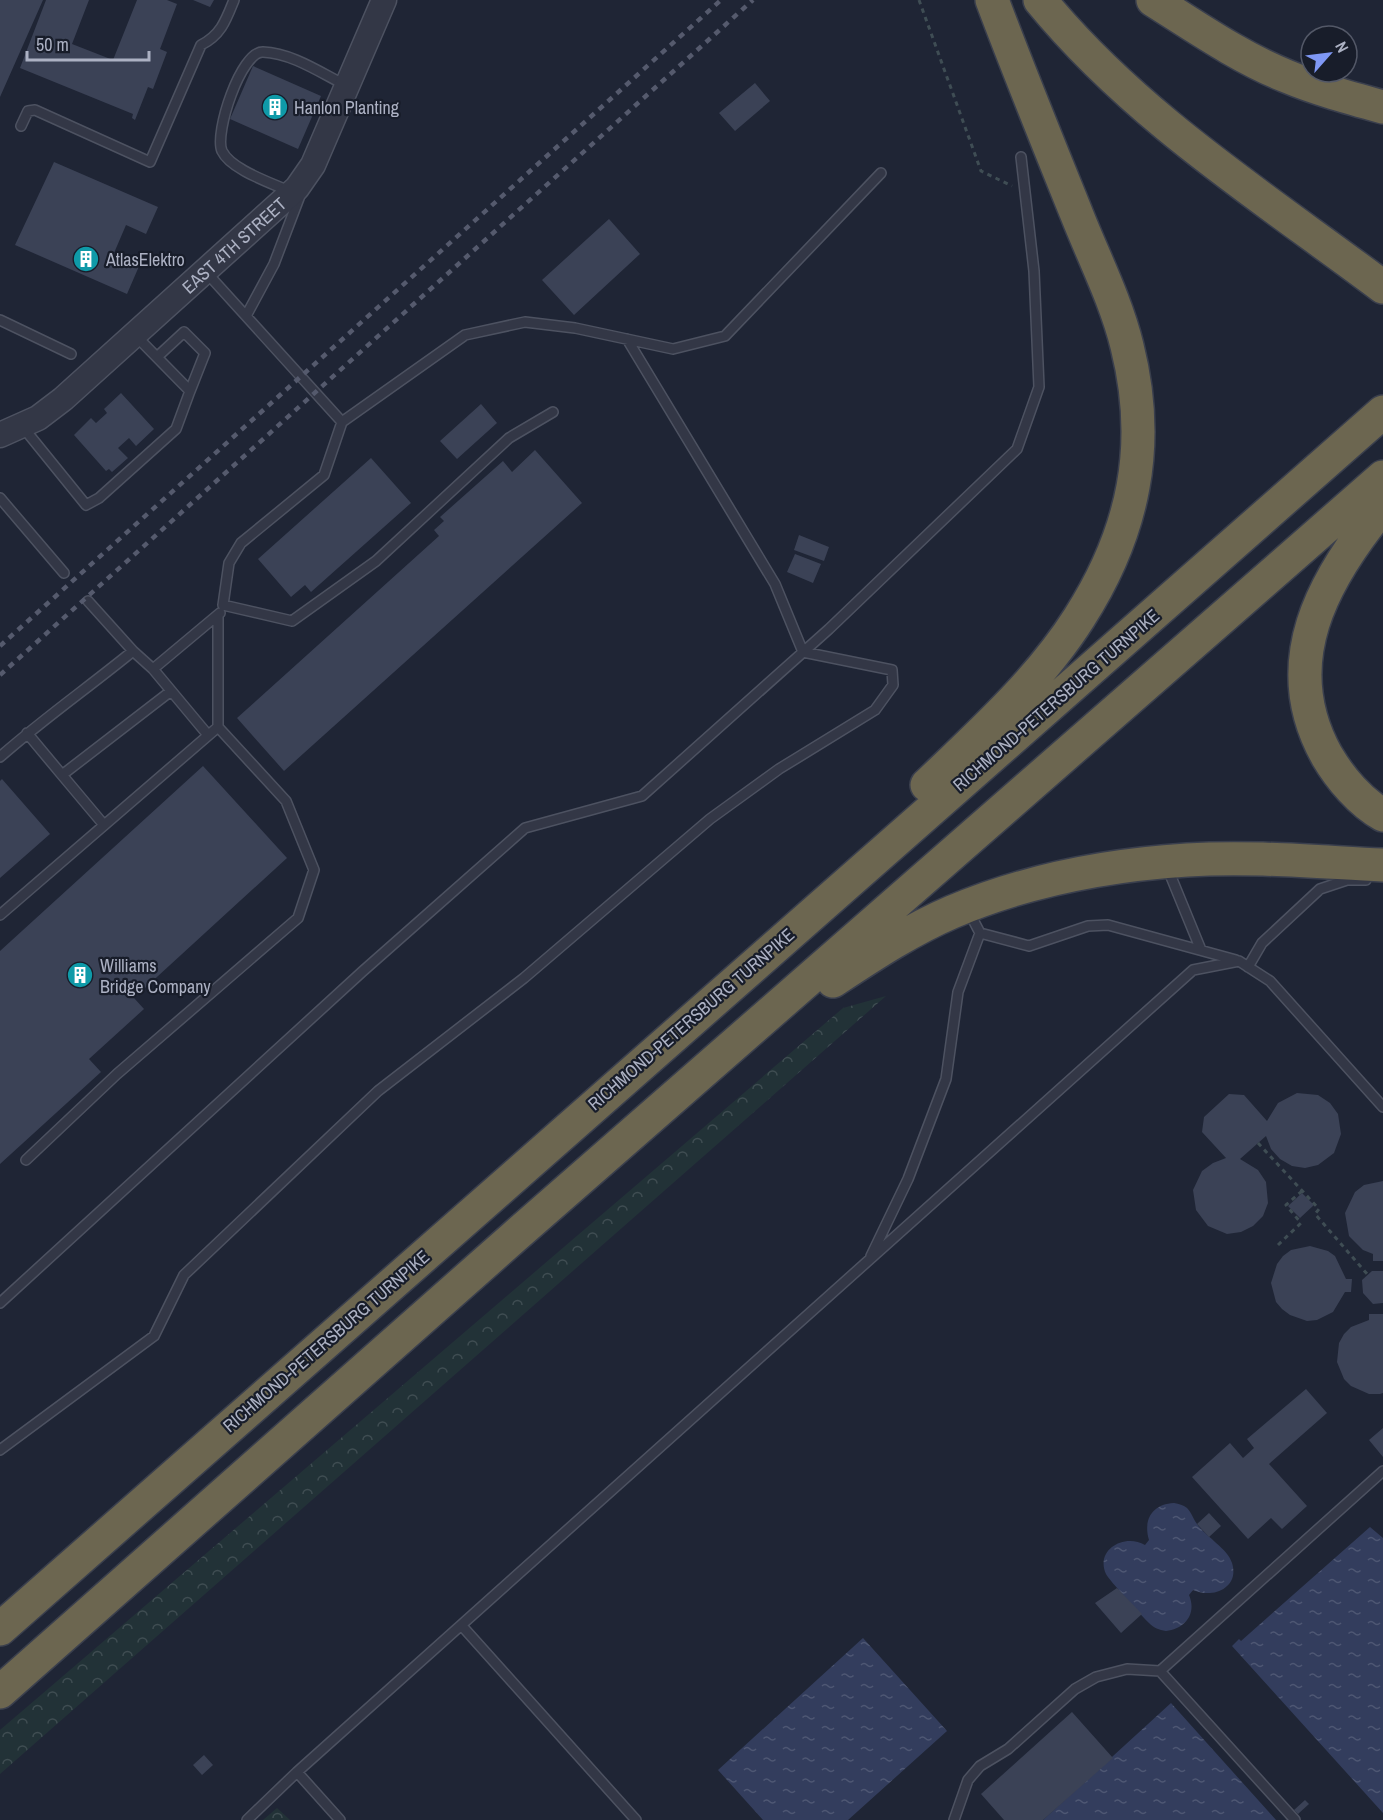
<svg xmlns="http://www.w3.org/2000/svg" width="1383" height="1820" viewBox="0 0 1383 1820" font-family="'Archivo Narrow',sans-serif">
<defs>
<pattern id="forest-crowns" width="20" height="18" patternUnits="userSpaceOnUse" patternTransform="scale(1.5)"><rect width="20" height="18" fill="#223237"/><path d="M2 6a3 3 0 1 1 6 0M12 15a3 3 0 1 1 6 0" fill="none" stroke="#3f4d52"/></pattern>
<pattern id="water-ripples" width="26" height="14" patternUnits="userSpaceOnUse" patternTransform="scale(1.5)"><rect width="26" height="14" fill="#333d5d"/><path d="M2 4q2-2 4 0t4 0M15 11q2-2 4 0t4 0" fill="none" stroke="#4e5773"/></pattern>
</defs>
<rect width="100%" height="100%" fill="#1f2535"/>
<path fill="url(#forest-crowns)" d="M886,996L0,1774V1730L843,1008Z
M277,1808L290,1820H263Z"/>
<path fill="url(#water-ripples)" d="M1174,1503C1179,1504 1183,1505 1187,1508C1192,1513 1193,1519 1197,1524C1206,1537 1228,1549 1232,1563C1240,1588 1212,1599 1193,1590L1189,1595C1197,1614 1185,1629 1166,1631C1159,1630 1154,1628 1149,1623C1143,1617 1108,1579 1106,1574C1095,1550 1124,1533 1145,1545L1149,1540C1143,1520 1152,1504 1174,1503Z
M1370,1527L1383,1538V1813L1232,1646L1239,1639L1241,1641Z
M863,1638L947,1731L848,1820H763L718,1770Z
M1171,1703L1276,1820H1043Z"/>
<path fill="#3b4256" d="M0,0H43L0,97Z
M46,0H89L72,44L113,60L137,0H167L177,4L160,49L167,52L153,89L148,87L135,120L132,118L133,114L20,68Z
M193,0H214L210,7Z
M253,66L321,96L298,149L230,119Z
M755,83L770,101L735,131L719,113Z
M54,162L158,207L146,234L126,225L114,253L140,264L127,294L15,245Z
M609,219L640,254L574,315L542,280Z
M121,393L154,429L136,446L129,438L118,448L128,458L112,472L109,469L106,471L74,435L91,418L96,423L107,413L104,409Z
M481,404L497,423L457,459L440,441Z
M535,450L582,503L284,771L237,718L439,536L434,530L444,521L440,517L503,461L512,472Z
M371,458L411,503L311,592L305,585L291,597L258,559Z
M799,535L829,547L824,561L794,550Z
M795,554L821,564L813,583L787,572Z
M203,766L287,858L134,998L144,1009L89,1059L101,1072L0,1164V951Z
M2,779L50,834L0,878V781Z
M1297,1093L1318,1095L1330,1103L1338,1114L1341,1134L1334,1153L1318,1165L1305,1168L1292,1166L1280,1159L1271,1149L1266,1136L1240,1159L1258,1170L1266,1182L1268,1203L1263,1216L1253,1226L1241,1232L1227,1234L1208,1226L1196,1210L1193,1190L1202,1171L1213,1163L1226,1158L1202,1132L1204,1117L1229,1094L1244,1095L1267,1121L1278,1103Z
M1383,1181V1261H1373V1254L1363,1250L1349,1236L1345,1213L1355,1192L1364,1185Z
M1302,1193L1314,1205L1300,1218L1288,1206Z
M1310,1246L1328,1251L1335,1256L1346,1279H1352L1351,1292H1345L1333,1312L1317,1320L1307,1321L1290,1315L1282,1309L1276,1302L1271,1283L1277,1264L1283,1256L1291,1250Z
M1372,1271H1383V1303L1373,1304L1363,1293L1362,1280Z
M1369,1314H1383V1393L1380,1394H1369L1351,1386L1344,1379L1337,1362L1339,1343L1344,1334L1351,1327L1369,1320Z
M1306,1389L1327,1413L1269,1464L1307,1506L1282,1529L1271,1518L1248,1539L1192,1477L1230,1443L1243,1458L1254,1448L1247,1439Z
M1383,1428V1457L1369,1440Z
M1209,1513L1221,1526L1209,1537L1197,1524Z
M1117,1588L1142,1614L1121,1633L1095,1603Z
M1072,1712L1113,1758L1043,1820H1004L981,1794Z
M204,1755L213,1765L202,1775L193,1765Z
M1305,1800L1309,1804L1298,1814L1294,1810Z"/>
<g fill="none" stroke-linecap="round" stroke-linejoin="round">
<g stroke="#4d5261" stroke-width="12">
<path id="service" d="M21,126L28,111L35,110L150,162L201,45C221,35 226,20 234,0
M291,192C272,183 231,170 222,151C214,133 241,51 263,52C292,53 321,73 347,86
M206,272L342,422
M246,316L274,264L301,193
M0,320L71,354
M157,357L184,332L205,353L190,391
M553,412L509,438L376,561L292,621L223,605L229,563L241,543L324,475L342,422L465,335L525,322L575,328L673,349L725,336L881,173
M22,426L86,505L99,498L176,429L190,391L136,336
M0,498L64,573
M88,601L133,651
M153,669L208,735
M27,733L62,775
M0,757C43,719 89,687 133,651L153,669L220,613
M104,825L62,775L171,691
M1167,867L1201,950
M969,912L980,933L1029,946L1088,926L1108,925L1236,960
M0,915L218,727
M1248,967L1262,943L1320,889L1347,880H1366
M26,1160L117,1074L298,918L314,870L286,801L218,727V616
M871,1256L908,1179L946,1079L958,992L980,933
M0,1303L363,971L525,828L642,796L829,629L1017,449L1039,387L1034,271L1021,157
M0,1450L154,1336L184,1275L378,1091L524,978L710,819L779,769L875,710L893,685L892,670L803,652L775,584L627,339
M462,1626L636,1820
M297,1772L340,1820
M247,1820L297,1772L1193,970L1239,961L1270,981L1383,1107
M954,1820L968,1780L980,1766L1008,1749L1075,1689L1096,1677L1127,1669L1160,1671
M1295,1820L1160,1671L1383,1471"/>
</g>
<g stroke="#4d5261" stroke-width="27">
<g id="tertiary">
<path id="s1" d="M0,435L38,418L63,399L297,188L313,165L384,0"/>
</g>
</g>
<g stroke="#3a3f4d" stroke-width="36">
<path id="motorway" d="M1040,0C1136,117 1263,197 1383,287
M1153,0C1196,27 1239,57 1286,76C1317,89 1350,98 1383,107
M1383,506C1323,579 1275,663 1327,756C1340,778 1360,802 1383,815
M927,785C981,733 1039,681 1079,618C1134,532 1152,445 1127,346C1116,301 1094,258 1077,215C1048,143 1019,72 992,0
M833,981C871,956 910,930 952,912C1025,881 1107,865 1187,860C1252,856 1318,862 1383,865
M0,1629L1383,412
M0,1692L514,1237L1383,477"/>
</g>
<path stroke="#3f4d54" stroke-width="3" stroke-dasharray="4.5 4.5" stroke-linecap="butt" d="M919,0L981,171L1012,186
M1258,1143L1319,1209L1315,1214L1368,1275
M1278,1245L1301,1223L1286,1205L1302,1191"/>
<use href="#service" stroke="#333746" stroke-width="9"/>
<use href="#tertiary" stroke="#333746" stroke-width="24"/>
<use href="#motorway" stroke="#6c6650" stroke-width="33"/>
<path stroke="#555a6d" stroke-width="4.5" stroke-dasharray="6 6" stroke-linecap="butt" d="M0,646L721,0
M0,675L753,0"/>
</g>
<defs>
<g id="building-disc" transform="scale(1.35)"><circle r="9.5" fill="#0f9aa8" stroke="#181d2a"/><path d="M-4-6H4V6H1V3H-1V6H-4ZM-2.5-4.3h1.7v1.8h-1.7ZM.8-4.3h1.7v1.8H.8ZM-2.5-1h1.7V.8h-1.7ZM.8-1h1.7V.8H.8Z" fill="#fff"/></g>
</defs>
<g fill-rule="evenodd">
<use href="#building-disc" x="275" y="107"/>
<use href="#building-disc" x="86" y="259"/>
<use href="#building-disc" x="80" y="975"/>
</g>
<g text-anchor="middle" dominant-baseline="central" stroke-width="4.5" stroke-linejoin="round" paint-order="stroke">
<g font-size="18" fill="#acb1c3" stroke="#181d2a" text-anchor="start">
<text x="294" y="107">Hanlon Planting</text>
<text x="106" y="259">AtlasElektro</text>
<text x="100" y="965">Williams<tspan x="100" dy="21">Bridge Company</tspan></text>
</g>
<g font-size="18" fill="#acb1c3" stroke="#181d2a">
<text stroke="none"><textPath href="#s1" startOffset="303">EAST 4TH STREET</textPath></text>
<text transform="translate(1056 700) rotate(-41)">RICHMOND-PETERSBURG TURNPIKE</text>
<text transform="translate(691 1019) rotate(-41)">RICHMOND-PETERSBURG TURNPIKE</text>
<text transform="translate(326 1341) rotate(-41)">RICHMOND-PETERSBURG TURNPIKE</text>
</g>
</g>
<g transform="translate(1329 54) rotate(62)"><circle r="28" fill="#181d2a" stroke="#535867" stroke-width="1.5"/>
<path d="M0-4.5L10 22L0 15L-10 22Z" fill="#7f98f5"/>
<text y="-9" font-size="16" font-weight="bold" text-anchor="middle" fill="#acb1c3">N</text>
</g>
<path d="M27 51v9h122v-9" fill="none" stroke="#acb1c3" stroke-width="3"/>
<text x="36" y="51" font-size="18" fill="#acb1c3" stroke="#181d2a" stroke-width="4.5" paint-order="stroke">50 m</text>
</svg>
